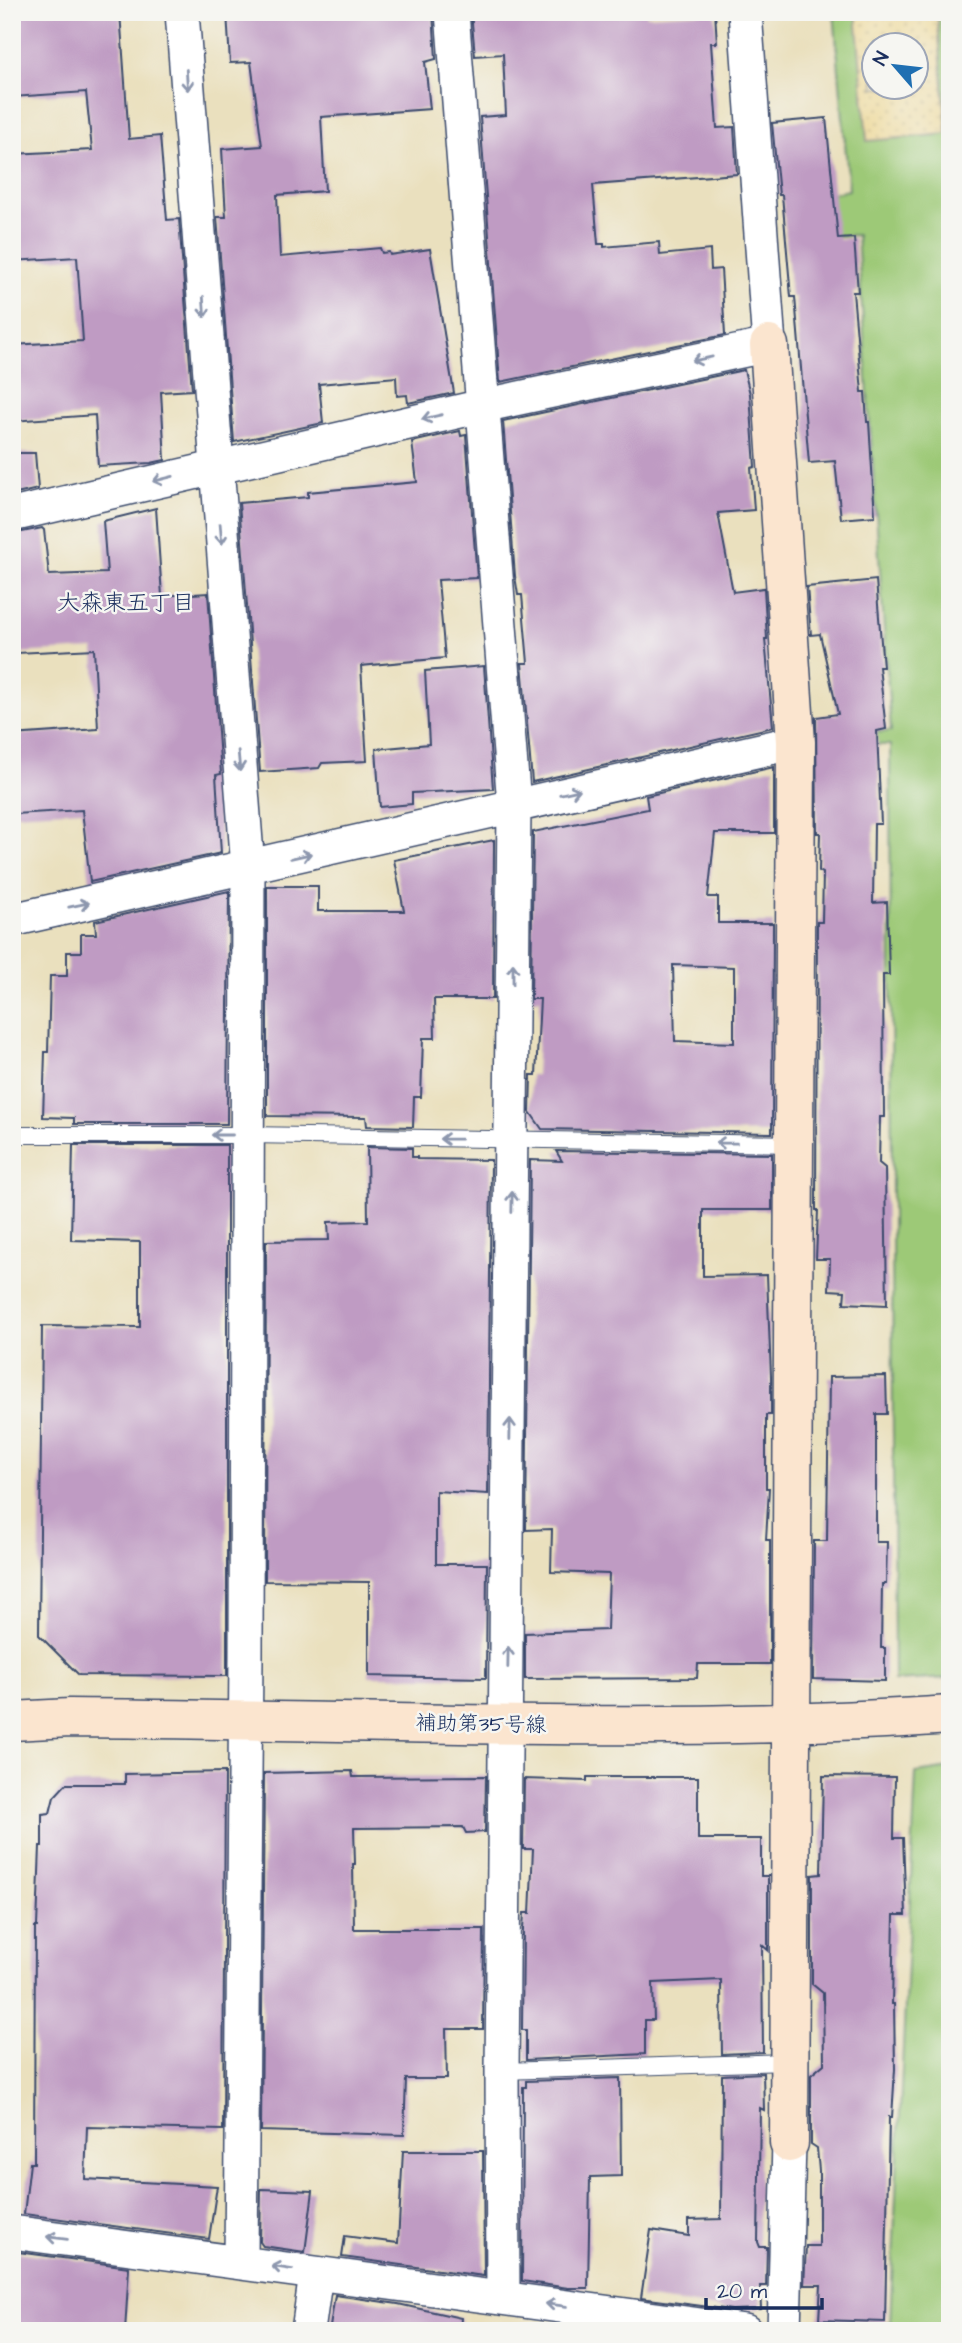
<svg xmlns="http://www.w3.org/2000/svg" width="962" height="2343" viewBox="0 0 962 2343" font-family="'Architects Daughter','Klee One',sans-serif">
<defs>
<pattern id="sand-dots" width="8" height="8" patternUnits="userSpaceOnUse" patternTransform="scale(1.75)"><rect width="8" height="8" fill="#eeda9e"/><path d="M2 2h.1M6 6h.1" fill="none" stroke="#ccbb8a" stroke-width="1.8" stroke-linecap="round"/></pattern>
</defs>
<rect width="100%" height="100%" fill="#f6f6f2"/>
<filter id="ink" filterUnits="userSpaceOnUse"><feTurbulence type="fractalNoise" baseFrequency=".0143" numOctaves="2"/><feDisplacementMap in="SourceGraphic" scale="14" xChannelSelector="R" yChannelSelector="G"/><feConvolveMatrix kernelMatrix="1 2 1 2 8 2 1 2 1" color-interpolation-filters="sRGB"/></filter>
<filter id="wash" filterUnits="userSpaceOnUse"><feTurbulence type="fractalNoise" baseFrequency=".00686" numOctaves="4" result="noise"/><feDisplacementMap in="SourceGraphic" scale="28" xChannelSelector="R" yChannelSelector="G"/><feGaussianBlur stdDeviation="1.57" result="paint"/><feColorMatrix in="noise" values="0 0 0 0 0 0 0 0 0 0 0 0 0 0 0 0 0 1.4 0 .05"/><feComposite in="paint" operator="in"/></filter>
<g filter="url(#wash)">
<rect width="100%" height="100%" fill="#eae0be"/>
<path fill="#9dc977" stroke="#5c7c6a" stroke-width="2" fill-rule="evenodd" d="M834,12H950V1678L894,1681L890,745L827,744L826,737L891,731L857,235L794,238L790,202L849,190ZM874,46H916V88H874Z
M950,1768V2331H815L816,2322H890L916,1773Z"/>
<path fill="url(#sand-dots)" stroke="#84847e" stroke-width="2" fill-rule="evenodd" d="M871,12H937L947,134L867,141L856,13ZM874,46H916V88H874Z"/>
<g id="blocks">
<path fill="#bf9bc3" fill-rule="evenodd" d="M12,12H120L129,139L160,136L167,220L179,219L192,390L161,392L165,460L151,463L98,466L95,415L12,421V345L83,341L77,257L12,261V154L92,150L86,92L12,97Z
M227,12H433L436,59L425,62L430,109L321,117L325,191L277,195L280,257L380,248L382,253L389,252L390,255L430,249L454,393L408,403L407,395L397,396L396,377L319,384L323,423L234,442L217,217H226L222,149L262,146L251,62L230,63Z
M471,12H646L647,16L715,12L717,43H711L717,128L734,127L737,174L593,185L598,244H604V247L659,242L660,255L710,250L711,270L721,269L725,335L500,382L480,117L506,115L503,54L475,56Z
M826,118L838,239L854,238L858,292H853L862,392H865L867,422H869L875,516L841,519L835,461L809,463L795,297H791L782,195H779L772,123Z
M744,370L750,394L755,467L751,468L754,510L718,513L733,592L764,588L767,639H765L773,727L532,782L522,663H528L522,595H518L515,576L503,421Z
M460,431L461,436L466,435L477,578L438,580L445,658L361,666L367,761L322,763L319,768L260,772L239,503L308,497V492L417,482L412,442Z
M12,453H35L38,489L12,495Z
M156,508L162,596L208,593L221,774L216,775L221,853L90,882L82,810L14,814L12,735L98,729L94,649L17,653L15,621H12V534L42,528L44,530L49,575L107,573L103,521Z
M876,580L883,667H879L886,729L877,731L881,824H874L873,903L887,902L889,975H883L884,1117H880L879,1163L885,1168L887,1305L844,1303L845,1291L829,1290L830,1259H816L818,1210H816L817,922H822L823,873L819,871L820,833H817L816,717L838,714L820,634L811,635L807,587Z
M484,666L493,789L412,793V804L380,807L376,749L429,744L425,671Z
M774,767V833H715L708,897H718V923H773L772,1133L542,1129L530,1112L531,1075H536L540,999H531L533,832L648,809L646,796ZM673,965L734,967V1043L675,1041Z
M494,840L493,999H434L435,1038H423L421,1097H414L413,1127L367,1126L366,1117L267,1116V886H318V911H404L394,860Z
M229,891L227,1124H74V1118L43,1117L45,1052H48L50,976H67V952H81V934H96L95,921Z
M73,1145H227V1676L79,1675L39,1635L42,1326L140,1327V1242L71,1240Z
M367,1147L412,1148V1157H417V1159L491,1160L488,1494L436,1491V1564H487L486,1678L369,1676V1582L265,1581L266,1241L329,1240L328,1222L368,1221Z
M556,1151L772,1154V1210H703V1276L767,1275L771,1377V1415H766V1488H769L766,1540H770V1664H698L697,1678L525,1679V1633L607,1630L609,1574L551,1572L552,1529L526,1530L530,1160L562,1161Z
M886,1376L887,1414H876V1542H887L886,1584H882L881,1648H885V1681L813,1679L814,1541H827L829,1377Z
M352,1771L353,1777L486,1776L485,1832L466,1833L463,1827L354,1828L355,1864H353L354,1929H484L483,2029H446L447,2079H406L404,2135L261,2131L264,1773Z
M225,1772L223,2130L87,2127L85,2179L217,2186L209,2239L24,2214L30,2163H34L35,1927H37L40,1846H42V1814L50,1813L54,1797L66,1784H125V1774Z
M823,1776L895,1777L894,1838H903L906,1915H894L892,2004H894L895,2069L892,2117H889L885,2322L819,2320L821,2285H804L806,2246H819V2171L817,2148L811,2144V2075L824,2064L823,1993L812,1984V1875L821,1874Z
M587,1777H698V1839H761V1876H768V1950L762,1945L763,2052L722,2054L721,1980L653,1983L654,2020H645V2054L526,2060V2030H522L523,1929L524,1913H530L533,1849H523L524,1779L587,1781Z
M763,2073L764,2110L760,2108L758,2242L760,2247H767L766,2286H760L761,2309L732,2310L641,2298L651,2230L689,2236V2220L721,2219L722,2075Z
M620,2078L621,2176L590,2177L588,2288H568L522,2281L523,2087H526V2081Z
M403,2151H483L484,2276L342,2257L345,2236L398,2243Z
M261,2189L313,2191L305,2252L263,2246L260,2242Z
M18,2252L129,2267L125,2331H12V2264L15,2265Z
M335,2295L398,2304L461,2318L460,2331H356L330,2327Z"/>
</g>
</g>
<g filter="url(#ink)">
<use href="#blocks" fill-opacity="0" stroke="#3a4a6c" stroke-width="2"/>
<g fill="none" stroke-linecap="round" stroke-linejoin="round">
<g stroke="#3a4a6c" stroke-width="18">
<path id="lane" d="M12,1135H248L794,1144
M502,2071L789,2062"/>
</g>
<g stroke="#3a4a6c" stroke-width="36">
<path id="street" d="M182,12L248,868L246,1655L241,2261
M452,12L514,805L502,2071L503,2298
M12,515L482,406L769,345L745,12
M12,920L796,742
M12,2232L745,2331
M308,2331L316,2274
M784,2331L789,2143"/>
</g>
<g stroke="#3a4a6c" stroke-width="41">
<path id="secondary" d="M769,345L796,742L789,2143
M12,1721L70,1718C364,1720 657,1735 950,1715"/>
</g>
<use href="#lane" stroke="#fff" stroke-width="16"/>
<use href="#street" stroke="#fff" stroke-width="33"/>
<use href="#secondary" stroke="#fbe5cf" stroke-width="38"/>
</g>
<defs><path id="oneway-shaft" d="M-6 0H5M1.5-3L5.5 0L1.5 3" fill="none" stroke-width="1.6" stroke-linecap="round" stroke-linejoin="round" transform="scale(1.75)"/></defs>
<g stroke="#8d97ae">
<use href="#oneway-shaft" transform="translate(187 80) rotate(86)"/>
<use href="#oneway-shaft" transform="translate(204 307) rotate(86)"/>
<use href="#oneway-shaft" transform="translate(702 359) rotate(168)"/>
<use href="#oneway-shaft" transform="translate(432 417) rotate(167)"/>
<use href="#oneway-shaft" transform="translate(163 479) rotate(166)"/>
<use href="#oneway-shaft" transform="translate(221 534) rotate(85)"/>
<use href="#oneway-shaft" transform="translate(239 761) rotate(85)"/>
<use href="#oneway-shaft" transform="translate(570 792) rotate(-13)"/>
<use href="#oneway-shaft" transform="translate(301 856) rotate(-13)"/>
<use href="#oneway-shaft" transform="translate(79 905) rotate(-12)"/>
<use href="#oneway-shaft" transform="translate(513 974) rotate(-90)"/>
<use href="#oneway-shaft" transform="translate(222 1135) rotate(-180)"/>
<use href="#oneway-shaft" transform="translate(450 1139) rotate(-179)"/>
<use href="#oneway-shaft" transform="translate(726 1143) rotate(-179)"/>
<use href="#oneway-shaft" transform="translate(512 1202) rotate(-89)"/>
<use href="#oneway-shaft" transform="translate(510 1429) rotate(-89)"/>
<use href="#oneway-shaft" transform="translate(508 1657) rotate(-89)"/>
<use href="#oneway-shaft" transform="translate(57 2238) rotate(-173)"/>
<use href="#oneway-shaft" transform="translate(282 2268) rotate(-171)"/>
<use href="#oneway-shaft" transform="translate(556 2305) rotate(-172)"/>
</g>
</g>
<g text-anchor="middle" dominant-baseline="central" stroke-width="5" stroke-linejoin="round" paint-order="stroke">
<g font-size="21" fill="#1b2f5e" stroke="#f6f6f2">
<text transform="translate(481 1724) rotate(1)">補助第35号線</text>
</g>
<g font-size="23" fill="#1b2f5e" stroke="#f6f6f2">
<text x="126" y="603">大森東五丁目</text>
</g>
</g>
<rect width="962" height="2343" fill="none" stroke="#f6f6f2" stroke-width="42"/>
<g transform="translate(895 66) rotate(298)"><circle r="33" fill="#f6f6f2" stroke="#9ea6b7" stroke-width="2"/>
<path d="M0-5L12 26L0 18L-12 26Z" fill="#1f6fb2"/>
<text y="-10" font-size="19" font-weight="bold" text-anchor="middle" fill="#1b2f5e">N</text>
</g>
<path d="M706 2298v10h116v-10" fill="none" stroke="#1b2f5e" stroke-width="3.5"/>
<text x="717" y="2298" font-size="21" fill="#1b2f5e" stroke="#f6f6f2" stroke-width="5" paint-order="stroke">20 m</text>
</svg>
